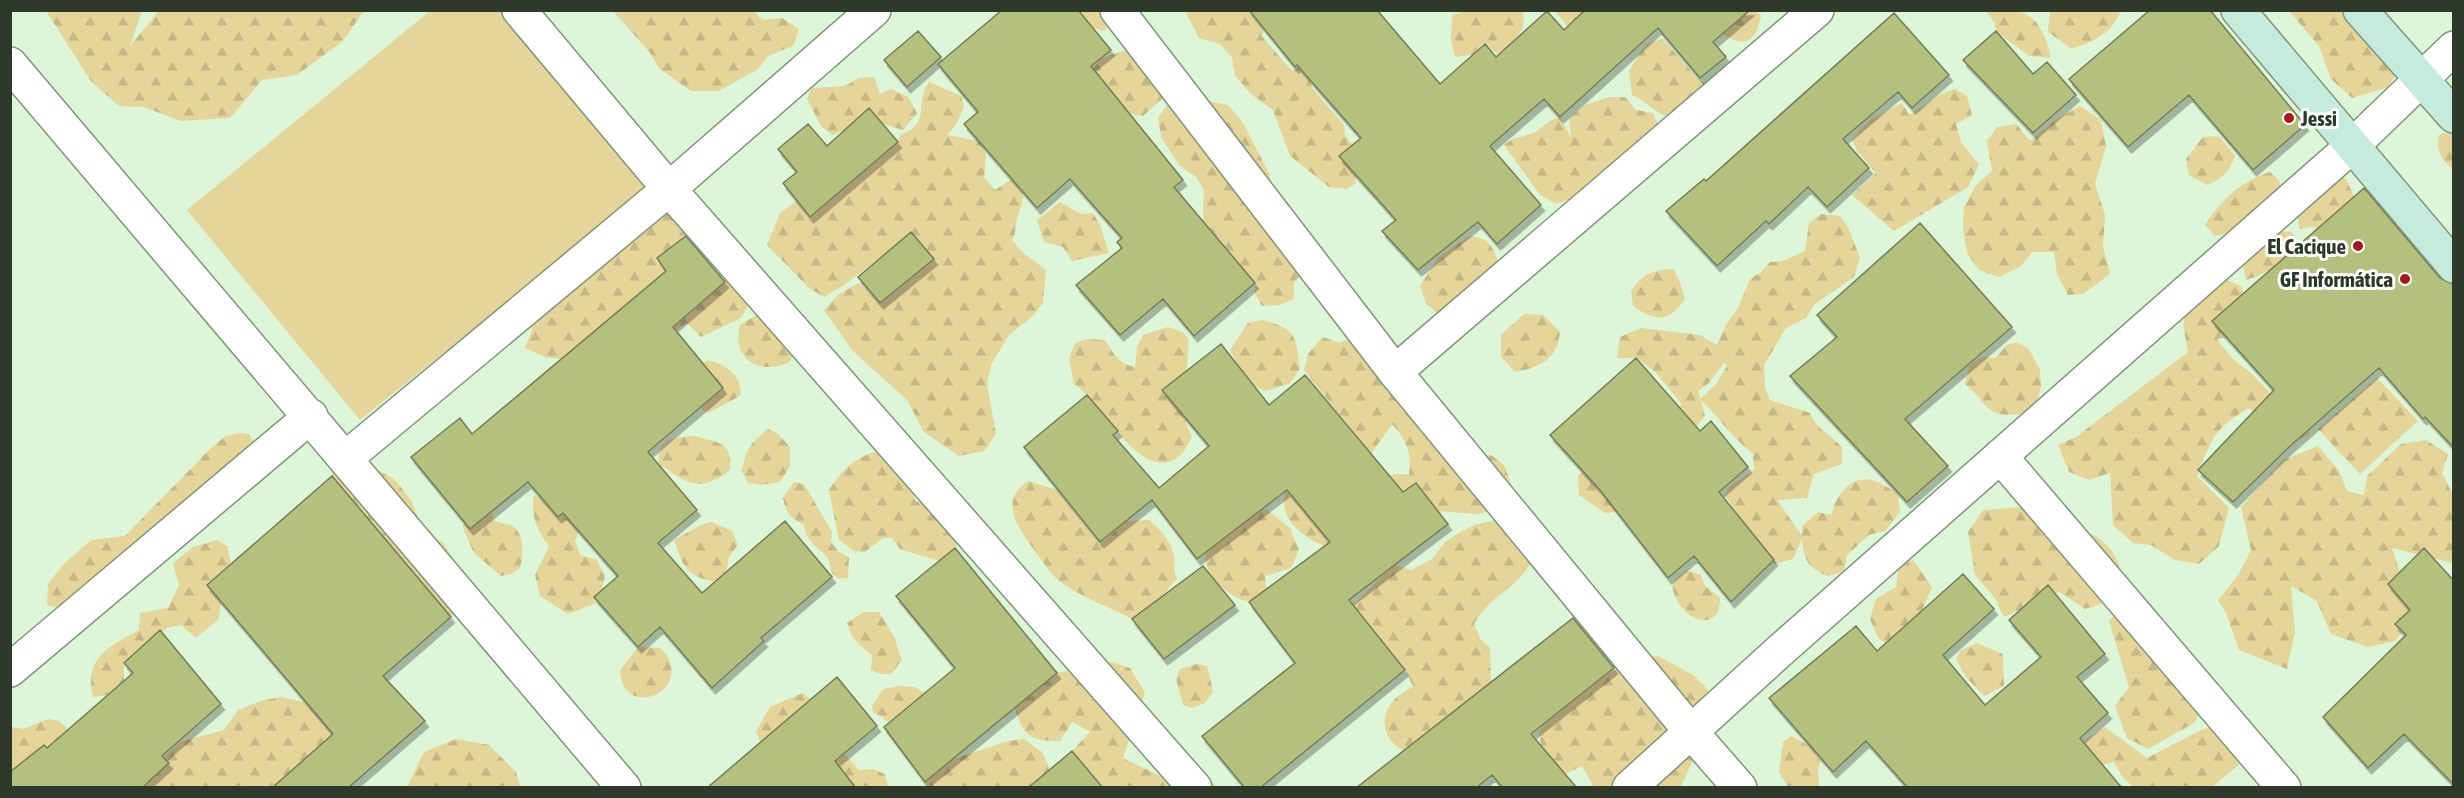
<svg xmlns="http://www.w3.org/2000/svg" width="2464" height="798" viewBox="0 0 2464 798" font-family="'Asap Condensed',sans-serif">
<defs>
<pattern id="forest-firs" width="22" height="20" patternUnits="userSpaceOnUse" patternTransform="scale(1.5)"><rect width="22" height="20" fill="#e5d599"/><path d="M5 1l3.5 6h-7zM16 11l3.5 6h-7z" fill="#c5b884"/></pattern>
<filter id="shadow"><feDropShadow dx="3.5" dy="6" stdDeviation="0" flood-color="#0004"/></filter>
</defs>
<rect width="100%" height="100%" fill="#dcf6d7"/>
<path fill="url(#forest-firs)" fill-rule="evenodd" d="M1522,10C1529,31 1512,43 1498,54L1483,43L1472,55L1455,57L1451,40L1452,15L1465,11Z
M1554,10L1585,11L1568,27Z
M46,11H142L130,46L159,11H364L343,41L297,75L262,80L230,118L181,121L144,107L119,106L91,81Z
M613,11H754L763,20L782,18L799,29L793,46L768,56L758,69L719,91H691L660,69L648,50Z
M1062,11H1107L1112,23L1104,31L1093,28Z
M1185,11H1274L1261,35L1292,71L1308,62L1316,75L1310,82L1312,88L1344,125L1345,135L1353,145L1356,183L1347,189L1329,187L1290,156L1273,110L1251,94L1235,76L1232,57L1220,44L1199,38Z
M1715,11H1755L1761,15C1755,54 1732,44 1710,23Z
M1986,11C2013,10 2031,7 2044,35C2047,43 2050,49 2050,58L2029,56L1996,31L1995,24Z
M2050,11L2121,10V11C2110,35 2096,40 2072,49L2048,32Z
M2289,11H2366L2405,59L2388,87L2352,98L2331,79L2319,46Z
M1663,39L1699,80L1715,88L1672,119C1657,114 1647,102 1632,95L1629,71L1646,44Z
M1138,48L1169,81L1162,99L1143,116L1131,114L1119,101L1107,111L1081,85L1101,58C1115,55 1124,49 1138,48Z
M874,77L880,94L891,89L908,97L917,113L903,130L883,124L869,108L846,129L833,135L821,126L807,99L812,88L845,86L859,78Z
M929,82L961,96L964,107L956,125L947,135L979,141L986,155L984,177L995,190L1012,179C1027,196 1024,196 1018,216C1015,224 1017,232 1012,240L1021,251L1046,270L1043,303L1032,317L1009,335L991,365L987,384L996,434L984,451L959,456L924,432L907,400L852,350L824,310L839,294L859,283L880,303L934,259L912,233L844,285L824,297L809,288L767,245L780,213L797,201L811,216L898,142L900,135C933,124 913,103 929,82Z
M1955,89L1967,96L1972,115L1956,124L1961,142L1979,165L1968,187L1894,231L1852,195L1876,173L1857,151L1852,139L1870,120L1902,103L1909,115L1941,94Z
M1609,97H1625L1636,110L1653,113L1662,134L1577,209L1568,200L1556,204L1540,195L1504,145C1514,136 1524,138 1535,132C1545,126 1548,120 1560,117L1571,138L1569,118L1585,105Z
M1172,98L1197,99L1228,105L1243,123L1269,173L1272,190L1306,271L1294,282V299L1280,305L1262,306L1255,294V283L1203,221L1204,190L1196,177L1179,165L1161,137L1158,118Z
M2080,106L2101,120L2106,146L2095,184L2105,215L2103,246L2110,274L2083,294L2068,295L2057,274L2054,252H2032L2021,266L1999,277L1979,270L1967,253L1963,229L1964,207L1976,185L1992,171L1987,141L1997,127L2016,124L2030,141L2055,120Z
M2450,131L2453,133V170C2441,159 2436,151 2439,135Z
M2219,136L2235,156C2229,172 2223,178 2207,185L2189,175L2186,159L2203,137Z
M2270,172L2279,180L2281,190L2242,230L2215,236L2205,225C2222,199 2240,182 2270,172Z
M2333,174L2346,179L2353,194L2355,217L2342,232L2311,227L2300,229L2296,212Z
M1060,202L1081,214L1093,213L1100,225L1109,253L1072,261L1063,247L1044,242L1037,220Z
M685,206L688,235L657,259L695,308L725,282L746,278L752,299L741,318L701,337L687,323L665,338L629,302L561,359L545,357L525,348L532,330L530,313L664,212Z
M1821,214L1840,216L1848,227L1860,258L1854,277L1815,304L1806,318L1786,328L1764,365L1765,388L1770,400L1810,413C1816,429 1831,435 1842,447V464L1814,474L1807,498L1777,500L1802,536V526L1818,512L1832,515C1834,497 1851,475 1872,480C1881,482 1890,489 1898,494L1900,512L1885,531L1869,535L1847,555L1844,572L1827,576C1807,566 1804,561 1802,539L1793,559L1774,564L1725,496L1729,487L1754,470L1753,454C1733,438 1719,418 1701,400L1705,416L1692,432L1656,431L1682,404L1655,372L1637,358H1617L1620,337L1641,328L1700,335L1717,345L1727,323L1737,310L1750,279L1760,273L1770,262L1783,261L1805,251L1809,223ZM1724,362L1727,366L1716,384L1700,399L1698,391L1709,383Z
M2261,231L2292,232L2297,241L2298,258C2279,263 2265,275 2246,280L2240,252Z
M1469,236C1487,238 1492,243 1498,261L1487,283L1438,314L1426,303L1420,286L1438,258Z
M1673,269L1680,282L1685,299C1668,323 1656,322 1633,306L1631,291C1643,274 1652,270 1673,269Z
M2227,280L2241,286L2253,317L2243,335L2217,339L2232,358L2252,374L2310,434L2292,443L2249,408C2214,428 2211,440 2197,476L2229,508L2219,546L2199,564L2175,560L2151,545L2133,543L2113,525L2110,473L2089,480L2069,472L2058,445L2076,437L2188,352C2187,343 2182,327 2184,318C2189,299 2211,288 2227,280Z
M1524,314L1543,315L1560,332C1557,360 1540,367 1515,372L1501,357V335Z
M755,316H775L795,349L790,362C760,376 731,360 740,325Z
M1262,320C1296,329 1296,335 1300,369L1289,384L1266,391L1260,389L1249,384L1230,350L1248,323Z
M1168,327L1184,333L1189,340L1183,415L1192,437C1187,446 1182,458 1171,461C1136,475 1099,399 1074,384L1069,359L1075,343L1088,339L1105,340C1113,353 1119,364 1135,367L1137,347L1143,335Z
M1364,334L1433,399L1447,407L1436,436L1474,457L1491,455L1504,465L1510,480L1499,508L1478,514L1438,511L1416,483L1387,505L1382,478L1396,474L1409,475C1412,454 1407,440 1392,424L1371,454L1304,370L1308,354L1323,337L1339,343Z
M2017,342L2029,349L2040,370L2041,387L2037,401L2024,414C1983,418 1992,406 1965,384L1969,366L1981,357L1995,358L2007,345Z
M708,360C726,365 743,375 740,396L708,413L700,408L723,388L703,363Z
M2377,378L2418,421L2360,474L2318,429Z
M768,429L777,433L790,447V466L780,482L761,485L748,483L742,471C745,451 751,442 768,429Z
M240,433L249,434L253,442L246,455L206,482L71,613L47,605L48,584L64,564L91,540L125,536L211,448L226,436Z
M694,436C716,443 733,440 730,470C699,494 687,483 659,464C656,438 673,438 694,436Z
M2426,440L2448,454L2442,473L2453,495V563L2392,548L2415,617L2395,641L2368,647L2331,634L2317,601L2291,586L2295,632L2287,669L2239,650L2226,613L2218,600L2238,575L2251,550L2241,507L2282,461L2318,446L2339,471L2347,491L2364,495L2367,476L2401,444Z
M887,449L909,485L916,502L925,497L964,532L955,548L939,561L900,549L892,538H883L865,552L854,551L839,540L829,490C846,465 857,455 887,449Z
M1600,454L1634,510L1605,513L1579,495L1578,476Z
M363,461L395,480L411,500L422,528L444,544L471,589L451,617L332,476V462Z
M1028,481L1057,490L1100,545L1126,521L1149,520C1159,528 1172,542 1174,556C1175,565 1173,570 1177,579L1158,600L1132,619C1110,607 1083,598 1062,583C1051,575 1043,562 1035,551C1019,529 997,502 1028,481Z
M794,482L804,484L832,532L831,542L838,551L849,558L848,578L838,579L831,572C831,547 808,552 804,525C791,519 786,513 783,498Z
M1286,489L1346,494L1329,548C1303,538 1276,519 1286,489Z
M534,495L543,500L558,517L576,502L579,531L575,541L580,555L597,560L605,576L599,602L568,614L540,596L535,575L549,546C537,532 530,513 534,495Z
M2047,505L2057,522C2094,533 2114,539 2124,580L2114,600L2085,609L2059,592L2004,617L1994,597L1975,575L1968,532L1983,510Z
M1262,509H1266L1290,528L1299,550L1291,568L1265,576L1266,588L1257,597L1246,601C1230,597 1201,574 1206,554C1208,546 1214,536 1217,528L1226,538Z
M491,511L494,521C500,523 507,523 513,526C525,535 523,555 520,568L511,574L501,576L474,553L463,528L464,522L470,528Z
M1496,520L1532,560C1519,588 1491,594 1474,624L1481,640L1490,648L1491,683L1467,727L1448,715L1403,750C1384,741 1378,719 1393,701C1398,695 1407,691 1413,686L1405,670L1353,605L1394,565L1411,570L1432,559L1445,542L1457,534L1474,525Z
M712,522L732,531L738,545L729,557L726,574L715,582C687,576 683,567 674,540L703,524Z
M217,540L227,546L231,564L207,585L221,601L219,619L196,638L181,625L167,628L124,663V682L108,695L93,697C83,659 109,646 139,630L140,613L168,608L179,585L173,563L193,547Z
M1913,560L1932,587L1916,625L1890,645L1878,638L1870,619L1876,599L1896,587L1899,564Z
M1687,570L1701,575L1705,586L1720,598C1721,635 1679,622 1672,586L1676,578Z
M864,612H879L894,637L902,660L891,674H880L871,670L872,656L853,638L847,623Z
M2116,614L2205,705L2194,723L2148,749L2127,738L2115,706L2129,687L2109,621Z
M1977,643L2003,654L2004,686L1984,696L1965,676L1956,659L1960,651Z
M638,647L661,648C699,690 622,723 620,670Z
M1658,656L1693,675L1709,691L1699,747L1681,786L1594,787L1582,766L1565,774L1541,746L1539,732L1544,724C1579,696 1613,660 1658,656Z
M1113,662L1130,668L1145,693L1123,758L1162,777L1202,773L1217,787H1103L1072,751L1090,732L1072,722L1060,741C1030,741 1023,736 1015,708L1057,673Z
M1197,664L1207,666L1213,691L1205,703L1192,708L1183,705L1176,679L1180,669Z
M899,686L914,687L938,701L902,734L881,716L873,713L872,706L883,689Z
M803,693L828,711L840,749L859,770L873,769L885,774L888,787H856L843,773L763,749L756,731L770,707Z
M282,697L307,703L339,729L275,785L267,787L142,788L168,763L164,757L180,742L224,730L238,710L264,700Z
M48,719L59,721L67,728L66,740L80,787L44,745L11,772V727L24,729Z
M2225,723L2242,762L2212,787H2133L2121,775L2114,762L2098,766L2079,744L2105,727L2147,758L2201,730Z
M1792,736L1811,747L1821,762L1818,767L1819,787H1788L1779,772L1783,742Z
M456,739L489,745L516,772L520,787H407L424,752Z
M1024,739L1042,752L1058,787L927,788L925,782L951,760L1008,741Z"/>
<path fill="#e5d599" d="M430,11H510L657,182L360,420L187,210Z"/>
<path fill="#b4c17c" stroke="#747b5a" stroke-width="1.5" filter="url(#shadow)" d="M1002,10H1078L1111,50L1091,66L1183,180L1174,187L1255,283L1194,336L1163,299L1120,335L1076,285L1122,248L1117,242L1122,238L1070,179L1037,208L964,124L978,112L938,64Z
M1249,10H1377L1440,84L1485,44L1496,57L1547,11L1564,30L1585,10H1750L1713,42L1726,57L1700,78L1658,28L1560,117L1544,99L1490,146L1541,205L1497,244L1478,222L1418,270L1382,231L1396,220L1339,156L1361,138L1297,65L1295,67Z
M2150,10H2210L2305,125L2253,170L2189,95L2128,147L2069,79Z
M1894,13L1949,75L1912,108L1898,92L1843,139L1869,168L1827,207L1808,187L1769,224L1766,221L1717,266L1666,211L1704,179L1706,181Z
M918,31L941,57L907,87L884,60Z
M1996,31L2033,74L2047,62L2076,95L2033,133L1963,60Z
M869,108L898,142L810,217L783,183L797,172L778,149L808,124L827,146Z
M2364,188L2440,278L2453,284L2454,448L2425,417L2423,419L2379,368L2288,448L2233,502L2198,470L2274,390L2212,321Z
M1920,223L2012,327L1905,419L1948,466L1907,502L1790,376L1837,337L1817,315Z
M911,232L934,259L880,303L858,277Z
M686,236L725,282L673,327L723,388L648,452L697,510L658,543L702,593L785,521L832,577L761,638L764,641L712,688L660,627L638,647L594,597L618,576L563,513L558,517L528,482L470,529L411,457L460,418L472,434L666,271L657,258Z
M1221,344L1269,405L1305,375L1403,492L1416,483L1448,524L1349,600L1405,670L1260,788H1245L1202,736L1295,663L1249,602L1330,542L1287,490L1197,559L1152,500L1100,542L1024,447L1087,395L1118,431L1113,435L1159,488L1209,446L1162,390Z
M1636,358L1700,431L1711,421L1748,467L1719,492L1774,560L1731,602L1694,556L1668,578L1600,490L1550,435Z
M332,476L451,617L383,676L425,721L348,788H272L333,734L207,585Z
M955,548L1057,673L925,782L884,727L955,668L896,596Z
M2424,548L2454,581V785L2404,734L2368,768L2323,717L2406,635L2395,624L2410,610L2388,584Z
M1203,566L1235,605L1164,659L1132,619Z
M1963,574L1994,609L1943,655L1985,705L2041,657L2009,620L2048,585L2105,654L2077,677L2108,713L2080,738L2122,788H1908L1866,741L1833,772L1769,698L1856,626L1877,651Z
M1573,618L1614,668L1531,734L1577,788H1503L1492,775L1476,788H1356Z
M160,630L221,704L162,756L169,763L142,788H10V772L44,745L47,748L133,673L124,663Z
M837,677L877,726L835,761L856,788H707Z
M1072,751L1103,788H1028Z"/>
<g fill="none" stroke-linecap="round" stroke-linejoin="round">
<g stroke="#7e9679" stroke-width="36">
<path id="street" d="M519,10L669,189L1195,788
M1117,10L1395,372L1692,733L1740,788
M10,64L624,788
M1395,372L1817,10
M2000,456L2284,788
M346,458L669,189L874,10
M10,670L311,416
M1629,788L1783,648L2351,147L2454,48"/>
</g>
<g stroke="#7e9679" stroke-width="36">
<path id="secondary" d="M2238,10L2454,266
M2360,10L2454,116"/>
</g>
<use href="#street" stroke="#fff" stroke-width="33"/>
<use href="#secondary" stroke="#c5ebdc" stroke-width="33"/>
</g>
<g fill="#aa1718" stroke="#fff" stroke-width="2">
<circle cx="2289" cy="118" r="6"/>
<circle cx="2358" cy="246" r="6"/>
<circle cx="2405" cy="279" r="6"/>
</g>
<g text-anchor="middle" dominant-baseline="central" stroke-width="6" stroke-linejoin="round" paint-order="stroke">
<g font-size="21" font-weight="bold" fill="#2e382b" stroke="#fff" text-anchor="end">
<text x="2301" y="118" text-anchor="start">Jessi</text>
<text x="2346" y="246">El Cacique</text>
<text x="2393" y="279">GF Informática</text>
</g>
</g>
<rect width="2464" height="798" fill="none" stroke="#2e382b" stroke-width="24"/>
</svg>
